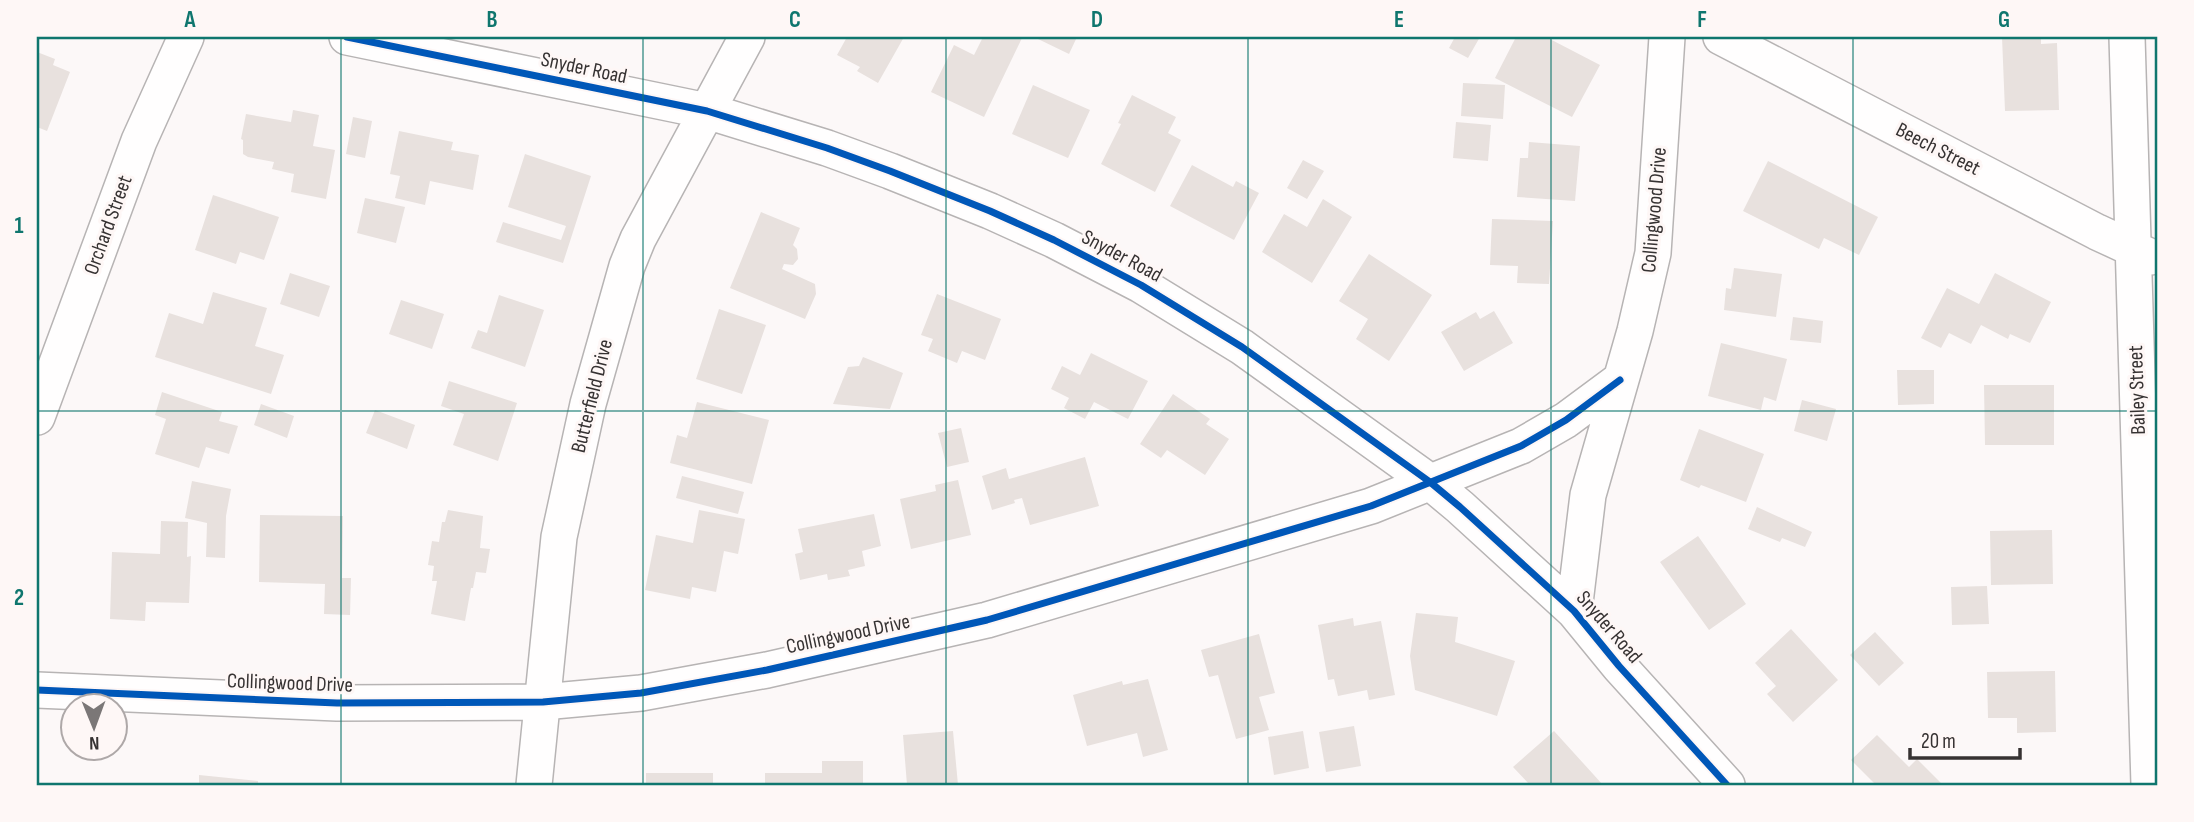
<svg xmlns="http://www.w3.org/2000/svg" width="2194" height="822" viewBox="0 0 2194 822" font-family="'Sofia Sans Condensed',sans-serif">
<rect width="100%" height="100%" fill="#fcf8f8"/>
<path fill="#e8e1de" d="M847,37H904L878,83L857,71L860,67L837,55Z
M983,37L1022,38L984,117L931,92L954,45L974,55Z
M1039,37H1077L1069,54L1038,39Z
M1455,37H1480L1468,58L1449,48Z
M1516,37H1546L1600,65L1572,117L1495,78Z
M2002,37H2041V44L2057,43L2059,110L2005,111Z
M37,52L55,59L53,65L70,72L47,131L37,127Z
M1463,83L1505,85L1503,119L1461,116Z
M1033,85L1090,110L1068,158L1012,134Z
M1132,95L1176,117L1168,133L1181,140L1155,192L1101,164L1121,124L1118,123Z
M293,110L319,115L313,146L335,150L326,199L291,192L294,174L272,169L274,162L248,157L243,154V140L241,139L246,114L291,122Z
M353,117L372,121L365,158L346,154Z
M1456,122L1491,125L1488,161L1453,158Z
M399,131L453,142L451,150L479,155L473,190L430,181L425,205L395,198L400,176L390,174Z
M1529,142L1580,146L1575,201L1517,197L1520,158H1528Z
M525,154L591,176L563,263L496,242L503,222L561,240L566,226L508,207Z
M1303,160L1324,171L1307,199L1287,188Z
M1768,161L1878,217L1859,255L1824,238L1819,249L1743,211Z
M1192,165L1233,187L1236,181L1259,193L1234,240L1170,206Z
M213,195L279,217L264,260L240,252L236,264L195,250Z
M365,198L405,207L396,243L357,233Z
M1323,199L1352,217L1312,283L1262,252L1284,214L1307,227Z
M761,212L800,228L793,245L797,249L798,259L793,265L784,264L782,269L815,284L816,294L805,319L730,288Z
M1492,219L1553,221L1549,284L1517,283L1518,266L1490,265Z
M1369,254L1432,295L1389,361L1356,339L1368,319L1339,301Z
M1734,268L1782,274L1776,317L1724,310L1726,288L1731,289Z
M290,273L330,286L319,317L280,304Z
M1995,273L2051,302L2030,343L2010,334L2008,339L1981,325L1971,344L1949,333L1941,348L1921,338L1947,288L1979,304Z
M213,292L267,308L255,346L284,355L271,394L155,357L169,313L203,324Z
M937,294L1001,319L985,360L962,351L957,363L928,351L933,339L921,335Z
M499,295L544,310L525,367L471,348L478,330L487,333Z
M401,300L444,314L432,349L389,334Z
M719,309L766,325L742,394L696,379Z
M1494,311L1513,343L1464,371L1441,332L1476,312L1480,319Z
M1793,317L1823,321L1821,343L1790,340Z
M1721,343L1787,359L1776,401L1764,397L1761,410L1708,396Z
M1091,353L1148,381L1128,419L1094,402L1085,419L1064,408L1069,398L1051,389L1062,366L1080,375Z
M863,357L903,373L890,409L833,404L848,367L859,366Z
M1897,370H1934V404L1898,405Z
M449,381L517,403L498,461L453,445L464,414L441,406Z
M1984,385H2054V445H1985Z
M162,392L222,412L219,421L238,426L229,454L206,447L199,468L155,454L166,419L155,415Z
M1173,394L1210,419L1206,424L1229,439L1205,475L1167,450L1161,458L1140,444Z
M1802,400L1836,409L1827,441L1794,431Z
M697,402L769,420L752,484L670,463L677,435L687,438Z
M261,404L294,416L287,438L254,425Z
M375,410L415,425L407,449L366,433Z
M961,428L969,462L947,467L938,433Z
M1699,429L1764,454L1746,502L1701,485L1699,488L1680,480Z
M1085,457L1099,506L1030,525L1022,498L1014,500L1015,503L992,510L982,476L1006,468L1009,479Z
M682,476L744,492L738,514L676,498Z
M958,480L971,535L911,549L900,499L936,491L935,485Z
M192,481L231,489L226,516L225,558L206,557L207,523L185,518Z
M1757,507L1812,532L1805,547L1782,538L1780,542L1748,529Z
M448,510L483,516L480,548L490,549L486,573L476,572L473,588H471L465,621L431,614L437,581H432L434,566L428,565L432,541L439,542L442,522H445Z
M699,510L745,519L738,554L724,551L716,592L692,587L690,599L645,590L656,535L693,543Z
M874,514L881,546L862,551L865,566L848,570L850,576L828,580L827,574L800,580L795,554L803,552L798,529Z
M260,515L343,516L342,578H351L350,615L324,614L325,584L259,582Z
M161,521L188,522L187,557L191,556L189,603L146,602L145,621L110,619L112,552L160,554Z
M2052,530L2053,584L1991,585L1990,531Z
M1698,536L1746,604L1709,630L1660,562Z
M1987,586L1989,624L1952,625L1951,587Z
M1416,613L1458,617L1455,642L1515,661L1497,716L1415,690L1410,656Z
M1353,618L1354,626L1381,621L1395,695L1369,700L1367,690L1338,696L1334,679L1328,680L1318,625Z
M1791,629L1838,680L1793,722L1767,694L1776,686L1755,663Z
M1875,632L1904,663L1879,686L1850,655Z
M1259,634L1275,693L1259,697L1269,730L1236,739L1218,675L1209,677L1201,650Z
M2055,671L2056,732L2017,733V718H1988L1987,672Z
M1148,679L1168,750L1143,757L1137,733L1087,746L1073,695L1122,681L1123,685Z
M1354,726L1361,766L1326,772L1319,732Z
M953,731L958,785H907L903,735Z
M1303,731L1309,768L1274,775L1268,737Z
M1554,731L1603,785H1530L1513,767Z
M1877,735L1909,767L1917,759L1941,783L1939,785H1876L1851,760Z
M822,761H863V785H765V773H822Z
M646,773H713V785H646Z
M199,775L258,781V785H199Z"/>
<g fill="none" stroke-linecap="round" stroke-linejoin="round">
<g stroke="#b7b4b4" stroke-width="38">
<path id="minor" d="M347,37L707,111L827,148L890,171L990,211L1054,240L1141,285L1242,347L1430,482L1460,507L1574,611L1619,666L1727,785
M1721,37L2097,232L2151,257
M2127,37L2149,785
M37,417L139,141L186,37
M1574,611L1588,495L1635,331L1653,253L1667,37
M37,690L337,703L543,702L641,693L767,670L987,620L1371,506L1521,446L1566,420L1620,380
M534,785L559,537L588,404L627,266L638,239L747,37"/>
</g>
<use href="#minor" stroke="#fffefe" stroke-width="35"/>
<g stroke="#fef7f6" stroke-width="11">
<path id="cycleway" d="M347,37L707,111L827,148L890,171L990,211L1054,240L1141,285L1242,347L1430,482L1460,507L1574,611L1619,666L1727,785
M37,690L337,703L543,702L641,693L767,670L987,620L1371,506L1521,446L1566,420L1620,380"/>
</g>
<use href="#cycleway" stroke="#0057b8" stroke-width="7"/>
</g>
<path fill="none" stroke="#0f766e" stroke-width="2" stroke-opacity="0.55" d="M341,37V785M643,37V785M946,37V785M1248,37V785M1551,37V785M1853,37V785M37,411H2157"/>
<g text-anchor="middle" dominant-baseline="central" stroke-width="6" stroke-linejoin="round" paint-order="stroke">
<g font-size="21" fill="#363232" stroke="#fef7f6">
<text transform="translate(584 68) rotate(12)">Snyder Road</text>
<text transform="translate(1938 149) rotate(27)">Beech Street</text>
<text transform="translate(1654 210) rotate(-85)">Collingwood Drive</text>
<text transform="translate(108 225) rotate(-70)">Orchard Street</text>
<text transform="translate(1122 256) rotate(28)">Snyder Road</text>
<text transform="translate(2137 390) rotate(-92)">Bailey Street</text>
<text transform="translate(592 396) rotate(-76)">Butterfield Drive</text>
<text transform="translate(1609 627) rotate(49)">Snyder Road</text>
<text transform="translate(848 634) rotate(-12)">Collingwood Drive</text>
<text transform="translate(290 683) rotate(2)">Collingwood Drive</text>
</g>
</g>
<rect width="2194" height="822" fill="none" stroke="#fef7f6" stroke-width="77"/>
<g transform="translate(94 727) rotate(179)"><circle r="33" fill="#fef7f6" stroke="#aea8a8" stroke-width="2"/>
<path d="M0-5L12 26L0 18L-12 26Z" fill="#7b7777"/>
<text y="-10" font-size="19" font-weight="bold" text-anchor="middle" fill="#363232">N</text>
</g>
<path d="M1910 748v10h110v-10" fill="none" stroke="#363232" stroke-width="3.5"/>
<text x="1921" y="748" font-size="21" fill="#363232" stroke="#fef7f6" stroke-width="5" paint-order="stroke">20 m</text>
<rect x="38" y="38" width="2118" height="746" fill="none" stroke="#0f766e" stroke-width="2.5"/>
<g font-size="23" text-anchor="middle" font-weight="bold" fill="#0f766e">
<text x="190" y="27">A</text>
<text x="492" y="27">B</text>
<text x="795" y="27">C</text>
<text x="1097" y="27">D</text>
<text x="1399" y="27">E</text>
<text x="1702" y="27">F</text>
<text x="2004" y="27">G</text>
<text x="19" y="233">1</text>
<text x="19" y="605">2</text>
</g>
</svg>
